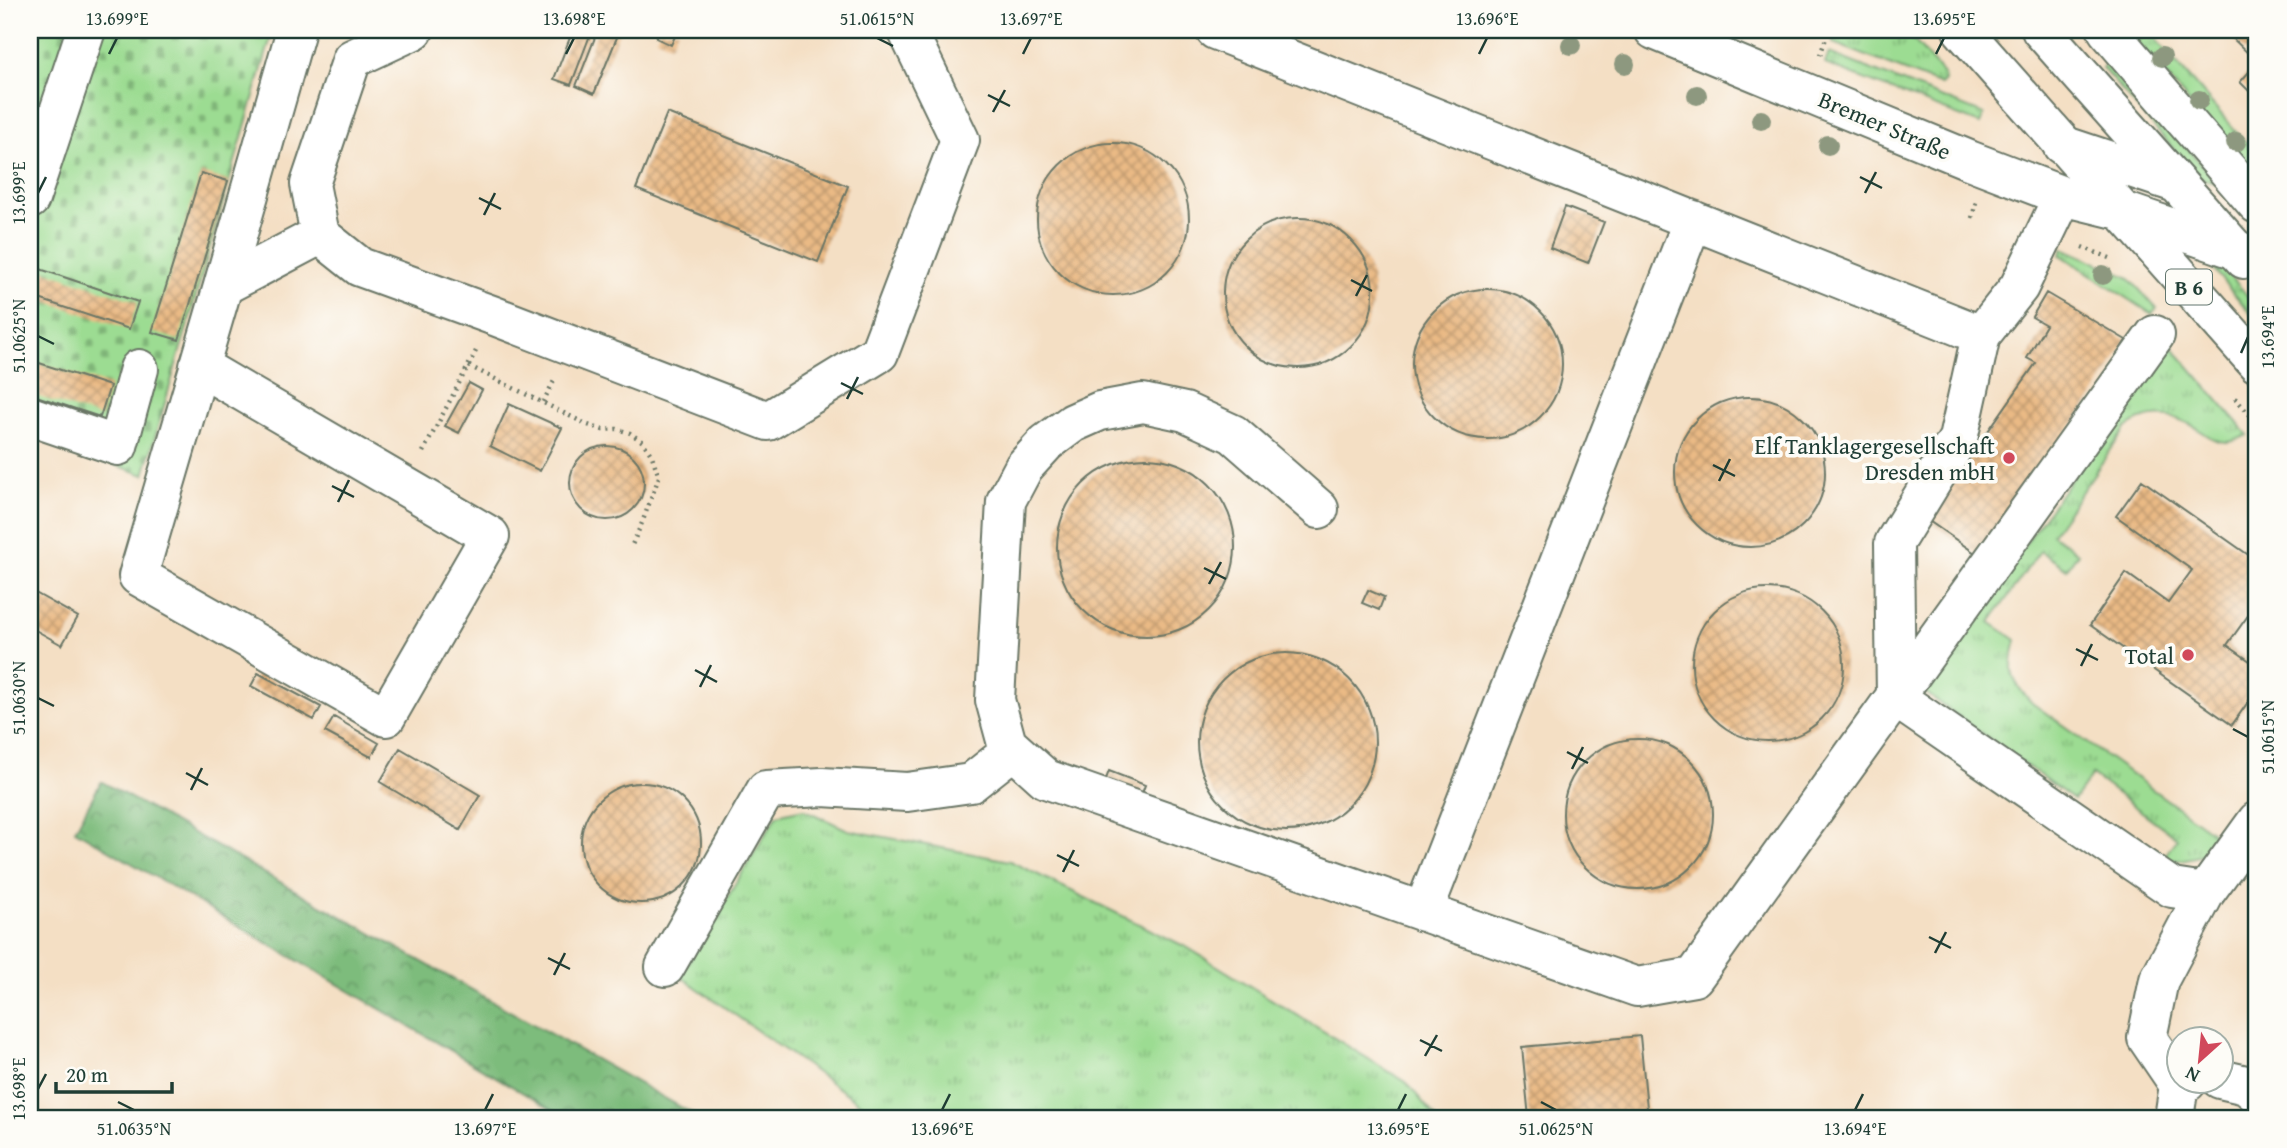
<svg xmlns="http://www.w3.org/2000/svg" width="2287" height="1148" viewBox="0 0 2287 1148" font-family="'Gentium Book Plus',serif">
<defs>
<pattern id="grass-tufts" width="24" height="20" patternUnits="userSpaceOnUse" patternTransform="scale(1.75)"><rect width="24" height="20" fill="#9cdc92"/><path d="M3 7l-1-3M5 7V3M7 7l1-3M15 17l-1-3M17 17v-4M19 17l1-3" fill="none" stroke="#7fb478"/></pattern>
<pattern id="forest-crowns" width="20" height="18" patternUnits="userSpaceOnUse" patternTransform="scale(1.75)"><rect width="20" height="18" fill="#7dbc7c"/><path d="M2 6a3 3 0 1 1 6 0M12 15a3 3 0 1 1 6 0" fill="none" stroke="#669a66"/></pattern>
<pattern id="cemetery-stones" width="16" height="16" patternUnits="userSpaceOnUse" patternTransform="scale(1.75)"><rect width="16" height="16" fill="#9cdc92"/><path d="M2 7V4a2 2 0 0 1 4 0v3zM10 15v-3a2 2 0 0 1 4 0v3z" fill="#7fb478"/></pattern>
<pattern id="building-cross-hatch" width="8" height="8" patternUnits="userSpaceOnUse" patternTransform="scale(1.75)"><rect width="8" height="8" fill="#eaba85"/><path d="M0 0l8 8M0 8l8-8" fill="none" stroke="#bd986e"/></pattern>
</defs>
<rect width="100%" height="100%" fill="#fdfcf7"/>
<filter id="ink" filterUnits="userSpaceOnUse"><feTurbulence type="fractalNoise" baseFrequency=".0143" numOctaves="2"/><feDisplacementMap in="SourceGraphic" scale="14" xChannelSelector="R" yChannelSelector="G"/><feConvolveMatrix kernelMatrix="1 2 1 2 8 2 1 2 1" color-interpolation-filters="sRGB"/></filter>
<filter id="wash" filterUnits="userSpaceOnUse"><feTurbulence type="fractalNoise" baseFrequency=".00686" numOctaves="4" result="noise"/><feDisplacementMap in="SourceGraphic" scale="28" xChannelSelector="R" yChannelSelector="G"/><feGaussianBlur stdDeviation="1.57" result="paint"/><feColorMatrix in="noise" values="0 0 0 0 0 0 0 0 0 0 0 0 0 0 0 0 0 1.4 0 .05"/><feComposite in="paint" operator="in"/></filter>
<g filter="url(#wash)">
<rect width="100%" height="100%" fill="#f4dfc4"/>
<path fill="url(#grass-tufts)" stroke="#5e8c63" stroke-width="2" d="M1837,30L1906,31L1944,75L1945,81L1941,85L1833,43Z
M2152,35L2257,155V180L2134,39Z
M1829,53L1984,114L1980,124L1825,64Z
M2114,57L2217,184L2199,178L2102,68Z
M2063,248L2128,277L2157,309L2152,314L2061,255Z
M2201,255H2213L2257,307V321Z
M2168,342L2248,435C2242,437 2234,442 2227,442C2214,443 2204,432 2193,426C2171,413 2147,413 2126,428L2052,534L2078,553L2067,569L2040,551L1990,622L2016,640C2008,671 2010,680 2032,703L2216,835L2203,855L2181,860L2161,861L2177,838L2092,775L2074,800L1922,690Z
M803,809L848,830L1010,861L1188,948L1406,1082L1436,1118H881L680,976L777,815Z"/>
<path fill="url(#forest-crowns)" stroke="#4e7c58" stroke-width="2" d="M101,782H102L700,1118H566L75,830Z"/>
<path fill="url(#cemetery-stones)" stroke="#5e8c63" stroke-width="2" d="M30,30H273L144,475L30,434Z"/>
<g id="blocks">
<path fill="url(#building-cross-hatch)" d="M573,30H592L571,85L554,79Z
M598,30H620L594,94L576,86Z
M660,30H678L671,45L656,38Z
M2224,30H2257V62Z
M2257,63V99L2240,82Z
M667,113L848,186L818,262L636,189Z
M1037 219a76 76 0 1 1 152 0a76 76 0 1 1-152 0Z
M201,173L228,181L179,340L152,332Z
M1565,207L1604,222L1588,263L1550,248Z
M1223 293a75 75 0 1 1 150 0a75 75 0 1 1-150 0Z
M31,266L138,302L129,329L30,296Z
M1412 364a75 75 0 1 1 150 0a75 75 0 1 1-150 0Z
M2046,293L2126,340L2093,397L1978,555L1926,519L2036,363L2027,358L2046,325L2032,317Z
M30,360L110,386L100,417L30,394Z
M469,383L482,390L459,433L445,426Z
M1675 472a75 75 0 1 1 150 0a75 75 0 1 1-150 0Z
M509,404L562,428L540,471L490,446Z
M570 483a37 37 0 1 1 74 0a37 37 0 1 1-74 0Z
M1057 547a89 89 0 1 1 178 0a89 89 0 1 1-178 0Z
M2142,480L2257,561V614L2252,610L2227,645L2257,666V689L2232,725L2090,625L2126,573L2168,603L2192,570L2116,516Z
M1692 665a76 76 0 1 1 152 0a76 76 0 1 1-152 0Z
M30,590L78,617L62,645L30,627Z
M1368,590L1384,597L1379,610L1362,603Z
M1197 742a89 89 0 1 1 178 0a89 89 0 1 1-178 0Z
M258,673L321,707L314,720L251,686Z
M334,717L379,743L371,757L325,732Z
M1563 814a75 75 0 1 1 150 0a75 75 0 1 1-150 0Z
M400,748L480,795L460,830L380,782Z
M1109,771L1145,785L1141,796L1105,782Z
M581 843a60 60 0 1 1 120 0a60 60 0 1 1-120 0Z
M1640,1036L1648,1118H1529L1522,1047Z"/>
</g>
</g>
<g filter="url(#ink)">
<use href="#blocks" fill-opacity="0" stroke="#6a7666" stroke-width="2"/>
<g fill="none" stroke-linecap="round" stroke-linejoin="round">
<g stroke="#6a7666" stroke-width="42">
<path id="minor" d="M414,30L352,59L310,184L320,235L360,267L492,315L768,421L879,353L960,140L907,30
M1215,30L1981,335L1958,439L1894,543L1896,698L2172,888L2205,893
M2041,30L2244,259
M2062,145L2176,183
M30,199L86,30
M223,286L296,30
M1981,335L2019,287L2063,196
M199,366L490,536L386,717L138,576L223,286L320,235
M30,416L118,446L139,369
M1319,509L1233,434L1185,412L1143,403L1100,411L1073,423L1046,443L1024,467L1006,501L995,700L1007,744L1046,779L1637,987L1694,977L2155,335
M1423,912L1693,220
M665,967L766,790L822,787L907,792L971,783L1013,750
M2220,1079L2246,1085L2257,1094
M2187,1082L2179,1085L2147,1038L2159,980L2205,893L2257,821
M2174,1118L2179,1085"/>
</g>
<g stroke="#6a7666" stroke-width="42">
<path id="major" d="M1654,30L1969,160L2063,196L2120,210L2257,257
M1962,30L2257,363
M2107,30L2257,204"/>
</g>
<path stroke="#6a7666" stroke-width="4.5" stroke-dasharray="2 5" stroke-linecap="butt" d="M1820,55L1829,30
M1972,218L1976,202
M2082,247L2110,258
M469,366L588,425L603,430L617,429L630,433L643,442L652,456L659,477L642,523L631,547
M2235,398L2257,423
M543,402L554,381
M423,452L476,351"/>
<use href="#minor" stroke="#fff" stroke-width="38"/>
<use href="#major" stroke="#fff" stroke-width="38"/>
</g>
<g fill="#8d987f">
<circle cx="1571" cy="45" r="10"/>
<circle cx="2162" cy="57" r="10"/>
<circle cx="1625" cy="64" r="10"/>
<circle cx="1697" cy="95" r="10"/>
<circle cx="2199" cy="100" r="10"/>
<circle cx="1761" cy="120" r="10"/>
<circle cx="2236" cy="142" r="10"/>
<circle cx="1828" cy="145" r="10"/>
<circle cx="2103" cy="275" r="10"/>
</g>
</g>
<path fill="none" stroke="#1f3d34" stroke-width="2.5" d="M877,38L893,46M109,54L117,38M566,54L574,38M1023,54L1031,38M1479,54L1487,38M1936,54L1944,38M988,95L1010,106M993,112L1005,90M1860,177L1882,188M38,193L46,177M1865,193L1876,172M479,198L501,209M484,215L495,193M1351,280L1372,291M1356,296L1367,275M38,336L54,344M2241,353L2248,337M841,383L863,394M847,399L858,377M1713,465L1735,476M1719,481L1730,459M332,486L354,497M338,502L349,480M1204,568L1226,579M1209,584L1221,562M2076,649L2098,660M2081,666L2092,644M695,670L717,682M700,687L711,665M38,698L54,706M2233,729L2248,737M1567,752L1588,763M1572,769L1583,747M186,773L208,785M191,790L202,768M1057,855L1079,866M1063,872L1074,850M1929,937L1951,948M1935,953L1946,932M548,958L570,969M554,975L565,953M1420,1040L1442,1051M1425,1056L1437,1035M38,1089L46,1074M118,1102L134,1110M1541,1102L1556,1110M485,1110L493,1094M942,1110L950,1094M1398,1110L1406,1094M1855,1110L1863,1094"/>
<g fill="#d1495b" stroke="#fdfcf7" stroke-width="2.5">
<circle cx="2009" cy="458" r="7"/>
<circle cx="2188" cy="655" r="7"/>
</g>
<g text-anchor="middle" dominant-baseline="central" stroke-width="7" stroke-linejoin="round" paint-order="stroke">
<rect fill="#fdfcf7" stroke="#62766e" stroke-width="2" x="2166" y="269.5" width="46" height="35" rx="5"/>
<g font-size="21" font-weight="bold" fill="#1f3d34">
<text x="2189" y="287">B 6</text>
</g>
<g font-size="23" fill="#1f3d34" stroke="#fdfcf7">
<text transform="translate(1885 125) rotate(23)">Bremer Straße</text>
</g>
<g font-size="23" fill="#1f3d34" stroke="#fdfcf7" text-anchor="end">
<text x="1995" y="445">Elf Tanklagergesellschaft<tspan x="1995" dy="26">Dresden mbH</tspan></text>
<text x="2174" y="655">Total</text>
</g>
</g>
<rect width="2287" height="1148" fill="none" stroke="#fdfcf7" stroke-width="77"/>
<g transform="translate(2200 1060) rotate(207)"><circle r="33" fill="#fdfcf7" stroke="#a4b0a9" stroke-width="2"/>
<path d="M0-5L12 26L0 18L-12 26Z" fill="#d1495b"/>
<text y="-10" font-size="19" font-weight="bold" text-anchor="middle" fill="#1f3d34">N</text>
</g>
<path d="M56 1082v10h116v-10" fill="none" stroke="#1f3d34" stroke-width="3.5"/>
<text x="66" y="1082" font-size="21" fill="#1f3d34" stroke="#fdfcf7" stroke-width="5" paint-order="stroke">20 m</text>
<rect x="38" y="38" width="2210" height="1072" fill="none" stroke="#1f3d34" stroke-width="2.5"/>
<g font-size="18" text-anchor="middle" fill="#1f3d34">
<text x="117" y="25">13.699°E</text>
<text x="574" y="25">13.698°E</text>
<text x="877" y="25">51.0615°N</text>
<text x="1031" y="25">13.697°E</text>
<text x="1487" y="25">13.696°E</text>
<text x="1944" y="25">13.695°E</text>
<text transform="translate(19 193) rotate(-90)" y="6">13.699°E</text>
<text transform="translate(19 336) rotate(-90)" y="6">51.0625°N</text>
<text transform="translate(2268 337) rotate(-90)" y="6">13.694°E</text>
<text transform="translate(19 698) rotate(-90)" y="6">51.0630°N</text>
<text transform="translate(2268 737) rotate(-90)" y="6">51.0615°N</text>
<text transform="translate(19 1089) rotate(-90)" y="6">13.698°E</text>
<text x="134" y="1135">51.0635°N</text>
<text x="485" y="1135">13.697°E</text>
<text x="942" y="1135">13.696°E</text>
<text x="1398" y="1135">13.695°E</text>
<text x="1556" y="1135">51.0625°N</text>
<text x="1855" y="1135">13.694°E</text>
</g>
</svg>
